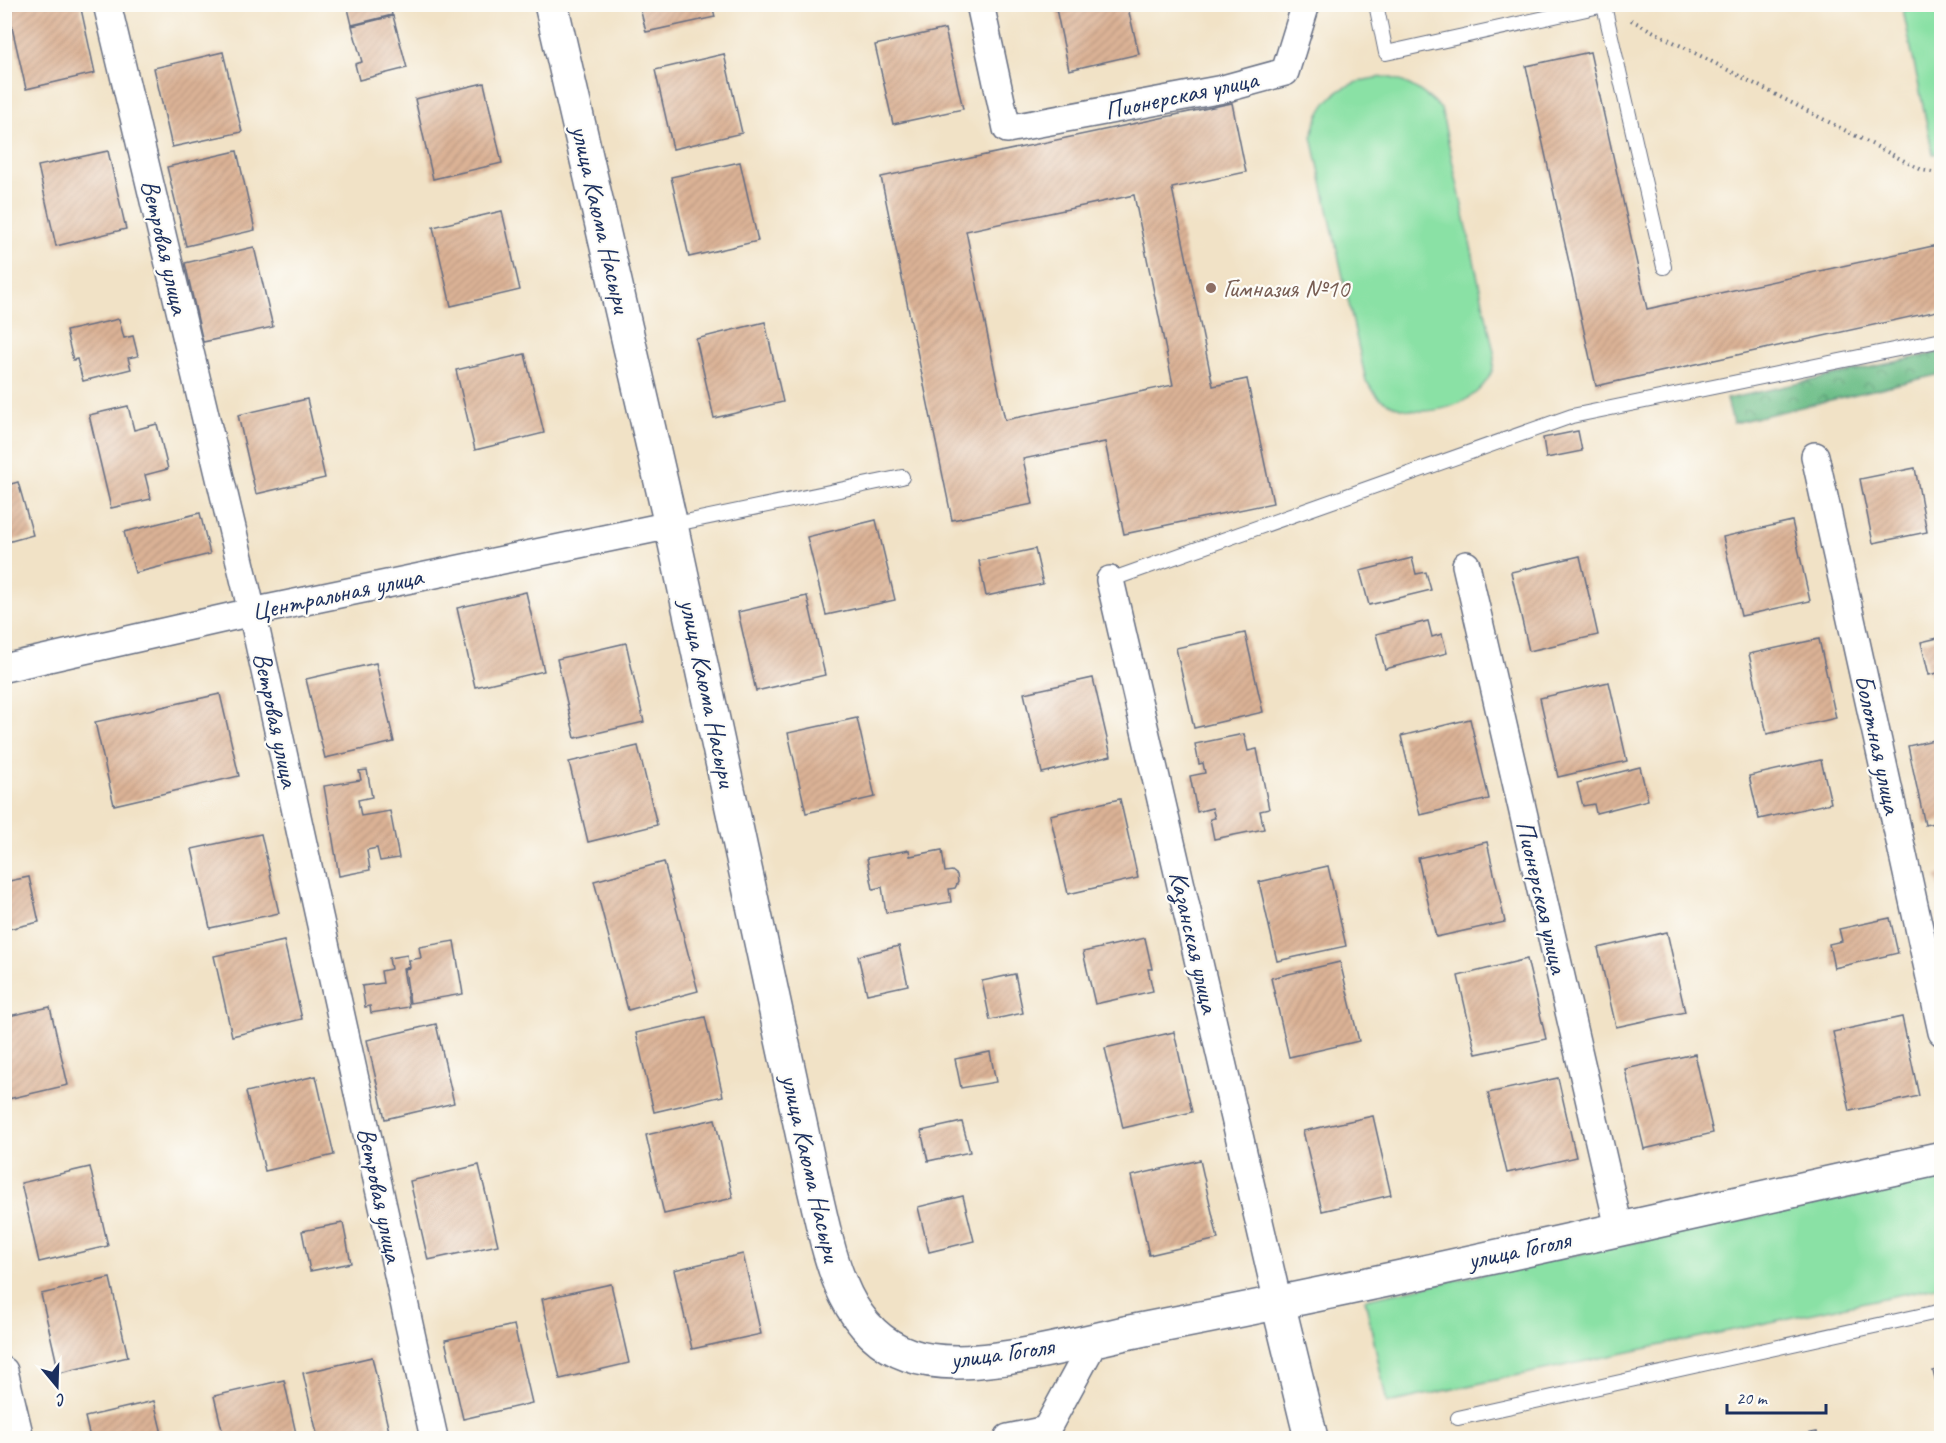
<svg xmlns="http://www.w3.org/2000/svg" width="1946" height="1443" viewBox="0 0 1946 1443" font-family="Caveat,sans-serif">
<defs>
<pattern id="forest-crowns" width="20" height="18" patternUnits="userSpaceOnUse" patternTransform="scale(1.5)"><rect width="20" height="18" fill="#6fbf8a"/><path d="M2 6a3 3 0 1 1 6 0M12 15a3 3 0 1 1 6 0" fill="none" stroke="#5a9c74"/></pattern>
<pattern id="building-hatch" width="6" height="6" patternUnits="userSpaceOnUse" patternTransform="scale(1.5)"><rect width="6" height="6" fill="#dbb295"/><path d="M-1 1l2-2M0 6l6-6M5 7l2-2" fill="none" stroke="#bb9983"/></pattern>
</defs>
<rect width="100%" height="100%" fill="#fdfcf7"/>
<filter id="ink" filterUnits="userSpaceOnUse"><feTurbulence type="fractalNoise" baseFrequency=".0167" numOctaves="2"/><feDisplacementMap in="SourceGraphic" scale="12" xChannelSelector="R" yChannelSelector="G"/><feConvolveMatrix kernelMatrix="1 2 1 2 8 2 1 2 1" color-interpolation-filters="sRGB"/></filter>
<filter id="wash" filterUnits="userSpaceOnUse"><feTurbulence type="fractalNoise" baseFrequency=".008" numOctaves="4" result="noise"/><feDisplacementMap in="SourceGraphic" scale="24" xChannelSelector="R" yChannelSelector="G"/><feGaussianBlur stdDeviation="1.35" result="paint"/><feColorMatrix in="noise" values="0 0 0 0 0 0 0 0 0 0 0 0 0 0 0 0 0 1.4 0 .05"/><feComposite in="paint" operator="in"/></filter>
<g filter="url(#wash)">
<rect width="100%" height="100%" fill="#f1e2c6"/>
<path fill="#8ae1a5" stroke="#528882" stroke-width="1.5" d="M1930,5H1942L1941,152L1933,154L1903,10Z
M1388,77C1410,83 1424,92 1441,109L1494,352C1494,358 1494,366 1492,371C1475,411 1415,422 1381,399C1375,395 1371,387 1366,381L1312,137C1320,95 1347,79 1388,77Z
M1941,1178V1286L1387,1403L1365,1299Z"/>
<path fill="url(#forest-crowns)" stroke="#457774" stroke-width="1.5" d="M1941,352V374L1733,423L1727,399Z"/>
<g id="blocks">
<path fill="url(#building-hatch)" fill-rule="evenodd" d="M31,4H80L95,73L26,89L8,10Z
M347,4H390L392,15L352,25Z
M639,4H712L715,17L646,32Z
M1055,4H1127L1139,54L1069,70Z
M393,16L407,68L359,80L355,64L362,62L352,26Z
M945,29L963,109L893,124L875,45Z
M223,52L242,132L172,147L154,68Z
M1590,52L1647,309L1942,244V310L1596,386L1526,66Z
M724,54L742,133L673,149L655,70Z
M484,83L502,163L433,179L415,99Z
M1232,103L1246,172L1172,188L1213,386L1247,379L1273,503L1124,534L1105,442L1023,459L1033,504L952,520L881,177ZM1134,195L1173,385L1005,420L966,231Z
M108,151L126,229L56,246L38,166Z
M237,151L255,230L186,246L167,167Z
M740,162L758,241L689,257L671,177Z
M502,211L520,290L451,306L433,227Z
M254,247L273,327L203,342L185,263Z
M119,319L124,338L133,336L138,356L128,358L131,369L83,381L77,359L73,360L66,331Z
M765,322L783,402L714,418L696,339Z
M525,354L544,433L475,450L456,370Z
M307,399L325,478L256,494L238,415Z
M128,406L134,430L157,424L168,469L145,475L151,499L111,508L89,415Z
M1578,431L1582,451L1546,458L1543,438Z
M1915,468L1927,532L1873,543L1860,479Z
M18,482L33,535L4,543V486Z
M200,513L210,554L135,573L124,532Z
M876,520L895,600L826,615L807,537Z
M1792,521L1810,601L1741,616L1723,537Z
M1035,549L1043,584L986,596L979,561Z
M1580,556L1598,635L1529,651L1511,572Z
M1412,558L1416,574L1426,572L1431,590L1369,605L1360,571Z
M526,592L544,671L475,687L457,608Z
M807,596L825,675L756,691L738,612Z
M1428,621L1432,637L1442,634L1447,653L1385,669L1376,634Z
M1245,633L1263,712L1194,728L1176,648Z
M1942,637V672L1929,675L1921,642Z
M1819,639L1836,718L1767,734L1749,654Z
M626,643L644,722L575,738L557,659Z
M376,663L394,742L325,758L306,679Z
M1093,678L1111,756L1042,773L1024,693Z
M1609,682L1627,761L1558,777L1540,698Z
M220,694L239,776L114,805L95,722Z
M857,718L875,797L806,813L788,733Z
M1470,719L1489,799L1420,815L1401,736Z
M1244,734L1248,751L1257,749L1269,809L1260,811L1264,829L1214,839L1210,819L1215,818L1212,808L1197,812L1190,776L1205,773L1203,763L1199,764L1195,744Z
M1942,738V821L1925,825L1908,746Z
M638,746L657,825L588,842L569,762Z
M1821,760L1831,803L1759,819L1749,776Z
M1640,767L1648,800L1596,813L1594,804L1583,806L1577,783Z
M367,770L372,797L358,800L361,816L390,811L399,858L380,861L377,848L367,850L370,870L339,876L324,786L361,780L359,771Z
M1120,799L1138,878L1068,894L1050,815Z
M261,834L279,913L210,928L192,849Z
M1487,842L1505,922L1436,937L1418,858Z
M909,850L910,856L942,850L945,872L952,871L957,875L958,882L955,888L949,889L951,902L886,913L882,887L873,889L867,858Z
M664,862L698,991L628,1010L594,881Z
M1328,866L1346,946L1277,961L1259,882Z
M1942,874V894H1941L1936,876Z
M29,877L39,922L4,930V882Z
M1890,918L1898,953L1834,968L1829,944L1842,941L1839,929Z
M1667,932L1685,1012L1616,1027L1598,948Z
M1145,938L1152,969H1148L1153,991L1095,1004L1083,952Z
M284,941L302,1019L232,1036L214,956Z
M454,941L463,994L410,1003L405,969L410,968L409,960L421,958L419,947Z
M899,946L908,985L867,994L858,956Z
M407,955L409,967L403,968L409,1007L371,1013L370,1006L365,1007L362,986L383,983L381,971L391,969L389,958Z
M1527,959L1546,1039L1476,1054L1458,976Z
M1340,962L1359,1041L1289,1057L1271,978Z
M1015,974L1023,1013L990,1020L982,981Z
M50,1007L68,1085L4,1100V1017Z
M705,1017L723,1096L654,1112L636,1033Z
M1902,1017L1919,1096L1850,1111L1833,1032Z
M436,1024L454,1103L385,1119L367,1040Z
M1174,1032L1192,1112L1123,1128L1105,1048Z
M990,1052L996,1082L961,1088L955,1059Z
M1695,1054L1713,1133L1644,1149L1625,1069Z
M316,1076L334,1155L265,1171L246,1092Z
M1558,1078L1576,1157L1507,1173L1488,1093Z
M1373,1116L1391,1195L1322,1211L1303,1131Z
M715,1119L733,1198L664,1214L646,1135Z
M962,1122L970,1152L928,1161L921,1131Z
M1200,1160L1218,1239L1149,1255L1131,1176Z
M479,1165L498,1245L428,1260L410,1181Z
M90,1167L108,1246L39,1262L21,1183Z
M963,1196L974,1241L929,1252L918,1207Z
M343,1223L351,1263L310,1271L302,1231Z
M743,1254L761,1334L692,1349L674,1270Z
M110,1278L128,1357L59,1373L41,1294Z
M611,1284L629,1363L560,1379L542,1299Z
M514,1325L532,1403L463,1419L445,1340Z
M372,1357L390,1436L379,1438H318L303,1373Z
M1942,1369V1404H1941L1933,1371Z
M284,1380L297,1438H224L214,1396Z
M154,1401L163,1438H90L85,1417Z
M1817,1432L1818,1438H1790V1437Z"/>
</g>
</g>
<g filter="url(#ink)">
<use href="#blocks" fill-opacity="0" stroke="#666e82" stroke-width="1.5"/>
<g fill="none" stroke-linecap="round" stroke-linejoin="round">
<g stroke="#666e82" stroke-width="16">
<path id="service" d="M1376,4L1386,53L1609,4
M1604,6L1664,267
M671,525L902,477
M1110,580L1572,416L1942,340
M1458,1418L1942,1311"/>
</g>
<g stroke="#666e82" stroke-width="30">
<path id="minor" d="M107,4L252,612L434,1438
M980,4L1007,129L1223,89L1285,72L1306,4
M1815,456L1942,1032
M1466,565L1619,1228
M1110,580L1278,1303
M4,668L252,612L671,525
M4,1371L20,1438
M1008,1438L1046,1430L1096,1338"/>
</g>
<g stroke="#666e82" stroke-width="36">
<path id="tertiary" d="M1278,1303L1311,1438"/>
</g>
<g stroke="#666e82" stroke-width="36">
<path id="secondary" d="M551,4L671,525L814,1188C829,1249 840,1331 909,1355C969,1377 1080,1341 1145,1329C1411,1278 1676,1216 1942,1158"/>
</g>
<path stroke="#666e82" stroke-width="4" stroke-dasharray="1.5 4.5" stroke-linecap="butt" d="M1631,20L1922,170L1942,174
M1433,1438L1442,1432"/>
<use href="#service" stroke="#fff" stroke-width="14"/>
<use href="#minor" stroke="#fff" stroke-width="27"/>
<use href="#tertiary" stroke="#fff" stroke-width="33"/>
<use href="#secondary" stroke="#fff" stroke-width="33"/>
</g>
</g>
<circle fill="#8d6e63" stroke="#fdfcf7" stroke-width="2" cx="1211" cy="288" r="6"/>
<g text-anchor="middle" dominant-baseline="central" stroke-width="4.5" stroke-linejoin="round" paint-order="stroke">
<g font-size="26" fill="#1b2f5e" stroke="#fdfcf7">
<text transform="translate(1181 95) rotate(-12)">Пионерская улица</text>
<text transform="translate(601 219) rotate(77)">улица Каюма Насыри</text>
<text transform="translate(165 247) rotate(77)">Ветровая улица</text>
<text transform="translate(337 594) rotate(-12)">Центральная улица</text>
<text transform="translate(708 693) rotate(78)">улица Каюма Насыри</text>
<text transform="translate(276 720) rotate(78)">Ветровая улица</text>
<text transform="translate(1878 744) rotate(78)">Болотная улица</text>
<text transform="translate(1542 897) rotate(77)">Пионерская улица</text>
<text transform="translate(1194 942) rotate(77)">Казанская улица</text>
<text transform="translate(811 1168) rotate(77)">улица Каюма Насыри</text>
<text transform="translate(380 1195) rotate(78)">Ветровая улица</text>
<text transform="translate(1519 1250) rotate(-12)">улица Гоголя</text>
<text transform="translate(1002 1353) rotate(-8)">улица Гоголя</text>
</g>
<g font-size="26" fill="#785e54" stroke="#fdfcf7" text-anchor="start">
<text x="1223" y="288">Гимназия №10</text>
</g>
</g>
<rect width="1946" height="1443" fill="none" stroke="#fdfcf7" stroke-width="24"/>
<g transform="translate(57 1386) rotate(161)" stroke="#fdfcf7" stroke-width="4.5" paint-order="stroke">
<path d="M0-4.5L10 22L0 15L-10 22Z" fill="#1b2f5e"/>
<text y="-9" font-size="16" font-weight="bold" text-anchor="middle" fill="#1b2f5e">С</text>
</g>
<path d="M1727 1404v9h99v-9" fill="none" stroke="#1b2f5e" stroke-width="3"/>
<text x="1736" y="1404" font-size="18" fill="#1b2f5e" stroke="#fdfcf7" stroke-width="4.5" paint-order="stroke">20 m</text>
</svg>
